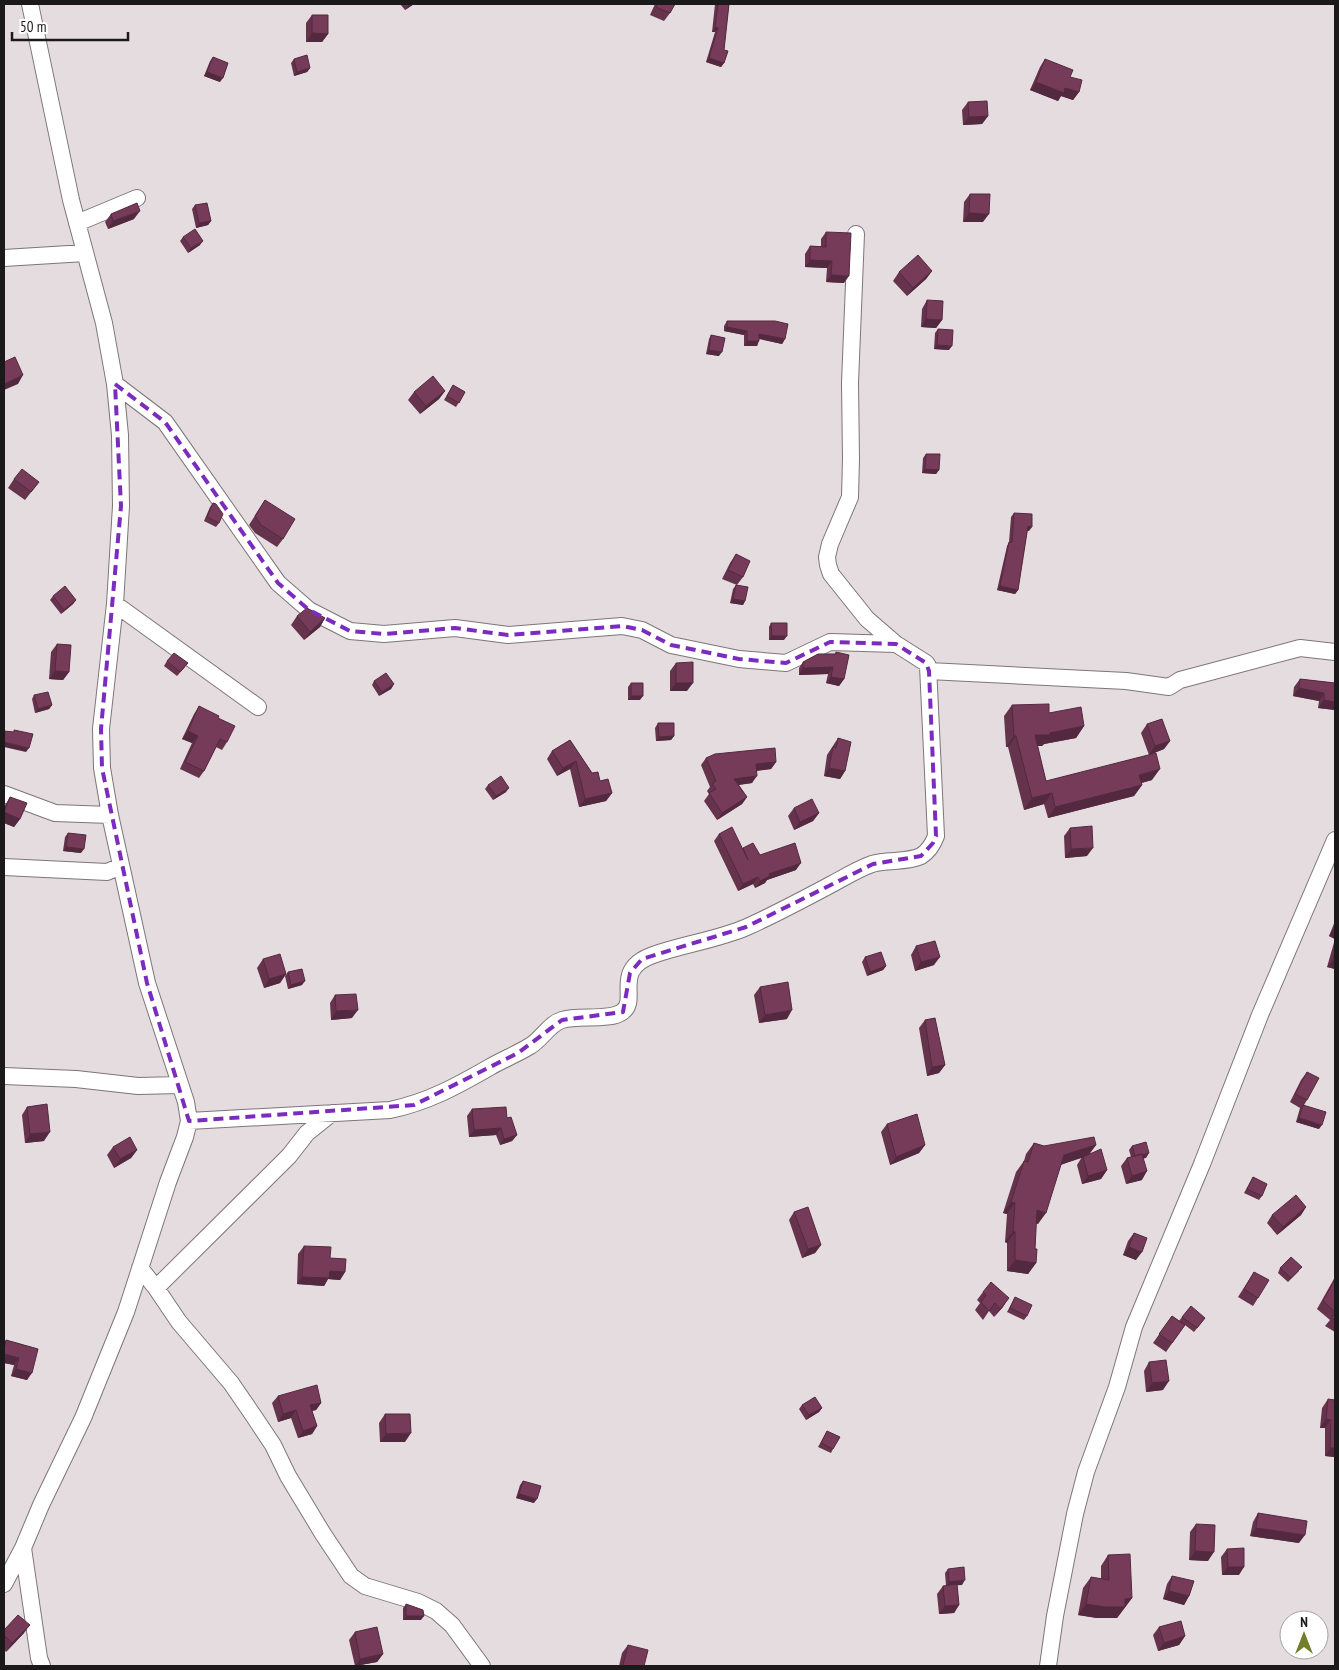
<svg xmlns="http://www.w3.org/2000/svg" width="1339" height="1670" viewBox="0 0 1339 1670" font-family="'PT Sans Narrow',sans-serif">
<rect width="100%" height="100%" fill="#e5dce0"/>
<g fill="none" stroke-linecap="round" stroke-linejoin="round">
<g stroke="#7d7579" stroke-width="18">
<path id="minor" d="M77,223L137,198
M4,258L85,253
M115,384L165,422L278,583L309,610L350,631L384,634L455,628L508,635L622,626L642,630L671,645L739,659L786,663L830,642L896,644
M115,604L258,707
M929,671L1126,681L1169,687L1180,680L1300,648L1335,652
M4,794L55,813L110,815
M4,867L107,872L121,866
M4,1076L76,1079L138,1086L180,1085
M189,1121L390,1110C428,1102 457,1086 490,1067C504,1059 517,1054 530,1046C542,1039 549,1024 562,1020C578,1015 610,1021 622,1012C640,1000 611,970 653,955C684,944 717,940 747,927C776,914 804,899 832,884C845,877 858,869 872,864C888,859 906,863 921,856C929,851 933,844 936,836L928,666L926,663L896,644L867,619L831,574L828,565L827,557L830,544L850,497L851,459L850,383L856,234
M140,1268L156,1288L179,1322L231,1383L255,1418L273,1445L288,1476L323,1534L351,1576L365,1586L418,1602L436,1611L452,1625L482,1666
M156,1288L289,1156L307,1133L332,1113
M23,1548L39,1658L42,1666
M4,1584L23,1548L41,1505L83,1418L126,1312L168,1182L185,1137L189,1121L186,1102L147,983L110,815L102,768L101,729L115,604L121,506L120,435L115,384L104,323L71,200L30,4
M1048,1666L1055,1616L1075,1514L1086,1472L1117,1387L1134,1327L1202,1164L1260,1015L1335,840"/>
</g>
<use href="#minor" stroke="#fff" stroke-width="16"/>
</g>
<path fill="#66334d" d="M400,4H414L405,10Z
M655,4H675L670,13L664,21L650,15Z
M715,4H729L724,50V63L721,67L706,62L715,32H712Z
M312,15L328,34L322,42H306V23Z
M213,57L220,82L204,76L210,61Z
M294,59L310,68L307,72L294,76L291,63Z
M1045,59L1079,92L1073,100L1061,96L1058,101L1030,90L1040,67Z
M968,102L988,116L982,124L963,125L962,110Z
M970,194L983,222H963L964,202Z
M195,205L211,221L208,225L196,228L192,209Z
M111,214L134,219L108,229L105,222Z
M826,232L844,283L826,282L827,268L805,267V254L810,246H821V239Z
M183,237L200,245L188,253L180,241Z
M932,271L926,279L907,296L893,281L899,272Z
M927,300L942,320L936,328L921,327L922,309Z
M727,321L785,339L782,344L759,339L757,346H744V335L724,331V326Z
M938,329L949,350L934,349L935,333Z
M711,335L719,356L706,354L709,339Z
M453,385L465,392L456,407L444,400Z
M445,391L439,399L420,414L408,400L414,392Z
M926,454L939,470L936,474L922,473L923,458Z
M14,479L39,482L25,500L8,488Z
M265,500L283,539L277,547L255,533L249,525Z
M213,503L219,523L216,527L204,521L210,507Z
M1014,513L1029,531H1027L1018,590L1015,594L997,590L1007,546L1009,542L1011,517Z
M736,554L743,577L737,585L722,579L730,563Z
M736,585L745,601L743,605L730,603L733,589Z
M53,596L76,600L73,604L61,614L50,600Z
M297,616L325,618L320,627L304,640L291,625Z
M771,623L784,640H769V627Z
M57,644L69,672L63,680L49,679L51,652Z
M836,652L844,679L839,686L826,683L828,674L799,675V668L803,662L835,654Z
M167,661L185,667L177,676L164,666Z
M676,663L687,691H670V671Z
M1300,679L1335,683V710L1318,708L1319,701L1293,696L1294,687Z
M374,681L394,684L391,689L379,696L372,685Z
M631,683L640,700H628V687Z
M34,695L52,705L49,709L35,713L32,699Z
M1012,705L1049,713L1084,726L1076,738L1044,744L1042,746H1037L1046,781L1152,780L1141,783L1142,785L1134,796L1048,818L1044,804L1024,810L1008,747H1006L1004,716Z
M199,706L218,718L227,742L222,750L216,747L204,771L199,778L180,769L192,743L182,739L194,714Z
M658,723L674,736L671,740L656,741L655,728Z
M1147,724L1170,741L1164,749L1149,755L1141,733Z
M838,738L845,771L840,779L824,776L827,755Z
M570,740L592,773L612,793L606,801L579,807L570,769L557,776L547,759L552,751Z
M706,758L776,762L771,769L757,771L752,783L739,785L747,797L742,804L717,820L704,801L709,794L707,791L710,787L701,765Z
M488,785L506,792L493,800L485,789Z
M10,797L20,819L14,827L4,823V807Z
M794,808L819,813L813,821L794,830L788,816Z
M1070,828L1087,856L1065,858L1064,836Z
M68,833L81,853L63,851L65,837Z
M719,834L742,849L743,848L796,870L767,880L765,883L755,888L753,884L738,891L714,841Z
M1335,921V939L1329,936Z
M1335,939V969L1327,967Z
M916,946L934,965L915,971L911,955Z
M865,957L886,966L883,970L867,976L862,962Z
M263,959L286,974L280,983L264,988L257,968Z
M288,972L302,985L288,989L285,976Z
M760,987L787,1019L759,1023L754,995Z
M335,995L352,1018L331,1020L330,1003Z
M925,1020L945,1065L939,1073L927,1076L919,1028Z
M1307,1072V1100L1304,1105L1319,1129L1296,1122L1300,1108L1290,1102L1301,1080Z
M27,1107L44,1141L25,1143L22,1115Z
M472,1109L507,1118L517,1135L512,1141L500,1145L496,1135L469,1137L467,1116Z
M887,1124L925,1145L919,1153L890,1165L881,1132Z
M1034,1143L1044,1146L1096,1145L1089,1154L1107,1170L1101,1179L1082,1184L1077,1165L1082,1157L1061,1165L1038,1224L1036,1223L1035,1249L1036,1263L1028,1274L1007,1271V1243L1005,1242L1007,1214L1003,1213L1016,1172L1024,1161L1026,1154Z
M1132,1146L1146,1158H1143L1142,1180L1126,1184L1121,1166L1127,1158L1131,1157L1129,1150Z
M113,1147L137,1150L131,1158L114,1168L107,1155Z
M1253,1177L1262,1196L1259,1200L1244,1193Z
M1306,1207L1301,1215L1277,1235L1267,1223L1272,1215Z
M794,1212L821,1245L815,1253L802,1258L789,1220Z
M1134,1233L1136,1260L1123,1255L1128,1241Z
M304,1246L330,1258L345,1272L340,1280L328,1279L324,1286L297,1284L298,1254Z
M1280,1268L1299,1271L1288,1282L1278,1273Z
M1254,1272L1258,1298L1253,1306L1238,1297Z
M1335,1277V1332L1325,1326L1330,1320L1317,1309Z
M983,1292L1003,1307L994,1317L989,1311L983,1320L975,1310L980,1303L977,1300Z
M1015,1297L1027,1316L1024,1320L1007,1312Z
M1172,1316L1179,1321L1182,1317L1205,1318L1194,1332L1185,1325L1166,1352L1153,1343Z
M6,1340L38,1349L27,1380L11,1376L14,1365L4,1363V1344Z
M1149,1362L1163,1390L1146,1392L1144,1371Z
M278,1396L321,1403L316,1410L312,1411L317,1426L312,1434L298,1438L291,1418L278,1422L272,1403Z
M1328,1399L1335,1457L1325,1456V1428H1320L1322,1408Z
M802,1405L822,1408L819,1412L806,1420L799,1409Z
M385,1414L405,1442H380L379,1423Z
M827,1431L833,1449L831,1453L818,1447Z
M523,1481L534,1503L516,1498L520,1485Z
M1258,1513L1299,1543L1250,1536L1253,1522Z
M1196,1524L1208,1561L1189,1560L1190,1532Z
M1227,1549L1239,1575H1222L1221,1557Z
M1108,1555L1132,1598L1117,1618H1097L1078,1615L1083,1588L1091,1577L1101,1579V1566Z
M948,1569L962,1585H957L959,1605L954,1613L939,1614L937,1594L943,1586H946L945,1573Z
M1172,1576L1189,1596L1184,1605L1163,1599L1167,1584Z
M406,1604L421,1620H403V1608Z
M1159,1627L1185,1636L1179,1645L1158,1651L1153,1635Z
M4,1630L24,1633L6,1652L4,1649Z
M355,1632L383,1654L377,1662L355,1666L349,1640Z
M628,1645L644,1666H619L622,1653Z"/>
<path fill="#53293f" d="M409,4H414L405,10Z
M715,27L718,28L715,32H712Z
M312,33L328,34L322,42H306Z
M709,58L724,63L721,67L706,62Z
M310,68L307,72L294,76L297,72Z
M207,72L223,78L220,82L204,76Z
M1036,82L1065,88L1079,92L1073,100L1061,96L1058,101L1030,90Z
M988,116L982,124L963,125L969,117Z
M140,211L134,219L108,229L113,221Z
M969,213L989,214L983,222H963Z
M211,221L208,225L196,228L199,223Z
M203,241L200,245L188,253L191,248Z
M810,260L832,261L827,268L805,267Z
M932,271L926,279L907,296L913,288Z
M831,275L849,276L844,283L826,282Z
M926,319L942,320L936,328L921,327Z
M727,327L747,331L744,335L724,331Z
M759,334L785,339L782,344L757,338Z
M747,341H759L757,346H744Z
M937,345L952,346L949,350L934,349Z
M709,350L722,352L719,356L706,354Z
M23,375L18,384L4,390V384Z
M445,391L439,399L420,414L426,406Z
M925,469L939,470L936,474L922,473Z
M1028,526L1032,527L1029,531H1025Z
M1000,586L1018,590L1015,594L997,590Z
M733,599L745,601L743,605L730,603Z
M76,600L73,604L61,614L64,610Z
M325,618L320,627L304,640L310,632Z
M772,636H787L784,640H769Z
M833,667L828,674L799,675L803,668Z
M55,671L69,672L63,680L49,679Z
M831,677L844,679L839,686L826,683Z
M676,683H693L687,691H670Z
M394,684L391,689L379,696L382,692Z
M1299,688L1324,693L1319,701L1293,696Z
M631,696H643L640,700H628Z
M1324,700L1335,702V710L1318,708Z
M52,705L49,709L35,713L38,709Z
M1084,726L1076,738L1044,744L1042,746H1027L1035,735Z
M188,731L198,736L192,743L182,739Z
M674,736L671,740L656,741L659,737Z
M1014,736H1016L1008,747H1006Z
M1170,741L1164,749L1149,755L1155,746Z
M4,742L29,748L26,752L4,747Z
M576,761L570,769L557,776L563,768Z
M776,762L771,769L751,771L756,764Z
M829,768L845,771L840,779L824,776Z
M1160,769L1152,780L1131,786L1139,775Z
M757,776L752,783L729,786L734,779Z
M1142,785L1134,796L1048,818L1055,807Z
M509,788L506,792L493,800L496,796Z
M612,793L606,801L579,807L585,799Z
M1052,793L1044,804L1024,810L1032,798Z
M747,797L742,804L717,820L722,813Z
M4,812L20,819L14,827L4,823Z
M819,813L813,821L794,830L800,822Z
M66,847L84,849L81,853L63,851Z
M1093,848L1087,856L1065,858L1071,849Z
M801,863L796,870L767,880L765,883L755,888L760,881L769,874Z
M758,877L753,884L738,891L743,884Z
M1334,928L1335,929V939L1329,936Z
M940,957L934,965L915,971L921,962Z
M1333,960H1335V969L1327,967Z
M886,966L883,970L867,976L870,972Z
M286,974L280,983L264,988L269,979Z
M305,981L302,985L288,989L291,985Z
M358,1010L352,1018L331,1020L336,1011Z
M792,1010L787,1019L759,1023L765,1015Z
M945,1065L939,1073L927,1076L932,1067Z
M1299,1118L1322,1125L1319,1129L1296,1122Z
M501,1128L496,1135L469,1137L474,1130Z
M50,1132L44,1141L25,1143L30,1134Z
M517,1135L512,1141L500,1145L504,1139Z
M925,1145L919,1153L890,1165L896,1157Z
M1096,1145L1088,1156L1056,1166L1064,1155Z
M137,1150L131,1158L114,1168L120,1159Z
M1149,1153L1146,1158L1132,1161L1135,1157Z
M1107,1170L1101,1179L1082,1184L1088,1176Z
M1147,1171L1142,1180L1126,1184L1132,1176Z
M1011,1202L1015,1203L1007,1214L1003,1213Z
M1306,1207L1301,1215L1277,1235L1283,1227Z
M1037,1210L1046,1213L1038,1224L1030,1221Z
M1013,1231L1015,1232L1007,1243L1005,1242Z
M821,1245L815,1253L802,1258L808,1249Z
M1129,1247L1142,1252L1136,1260L1123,1255Z
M1015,1260L1036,1263L1028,1274L1007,1271Z
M330,1271L345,1272L340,1280L328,1279L324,1286L297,1284L302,1277Z
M1009,1298L1003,1307L994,1317L1000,1309Z
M4,1354L19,1358L14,1365L4,1363Z
M16,1369L32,1373L27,1380L11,1376Z
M1169,1381L1163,1390L1146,1392L1152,1383Z
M321,1403L316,1410L305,1412L310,1405Z
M822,1408L819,1412L806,1420L809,1415Z
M296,1410L291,1418L278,1422L283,1414Z
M1326,1419L1331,1420L1325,1428H1320Z
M317,1426L312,1434L298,1438L303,1431Z
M411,1433L405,1442H380L386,1434Z
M1330,1448H1335V1457L1325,1456Z
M519,1494L537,1499L534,1503L516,1498Z
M1256,1528L1305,1535L1299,1543L1250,1536Z
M1195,1551L1214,1552L1208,1561L1189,1560Z
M1228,1567H1244L1239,1575H1222Z
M965,1580L962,1585L947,1586L949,1582Z
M1169,1591L1189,1596L1184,1605L1163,1599Z
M1132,1598L1117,1618H1097L1078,1615L1086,1604Z
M959,1605L954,1613L939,1614L945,1606Z
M406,1616H424L421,1620H403Z
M30,1625L24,1633L6,1652L12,1643Z
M1185,1636L1179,1645L1158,1651L1164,1643Z
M383,1654L377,1662L355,1666L360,1659Z"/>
<path fill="#773b5a" stroke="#53293f" d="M657,4H675L670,13L656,7Z
M718,4H729L724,50L728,51L724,63L709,58L718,28L715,27Z
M312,15H328V34L312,33Z
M307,55L310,68L297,72L294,59Z
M213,57L228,63L223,78L207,72Z
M1045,59L1073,70L1070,77L1082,80L1079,92L1065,88L1064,93L1036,82Z
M987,101L988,116L969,117L968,102Z
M970,194H990L989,214L969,213Z
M137,203L140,211L113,221L111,214Z
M207,203L211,221L199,223L195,205Z
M195,229L203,241L191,248L183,237Z
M826,232L851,233L849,276L831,275L832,261L810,260V246L826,247Z
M918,255L932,271L913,288L899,272Z
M927,300L943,301L942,320L926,319Z
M727,321H775L788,324L785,339L759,334V341H747V331L727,327Z
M938,329L953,330L952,346L937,345Z
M711,335L725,338L722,352L709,350Z
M15,357L23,375L4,384V362Z
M433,376L445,391L426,406L414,392Z
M453,385L465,392L459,403L447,396Z
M926,454H940L939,470L925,469Z
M22,469L39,482L31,492L14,479Z
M265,500L295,519L283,539L261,525L255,516Z
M213,503L216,504L223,514L219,523L207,517Z
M1014,513L1032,514V527L1028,526L1018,590L1000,586L1009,542H1012Z
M736,554L750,561L743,577L728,570Z
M736,585L748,587L745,601L733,599Z
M65,586L76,600L64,610L53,596Z
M307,608L325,618L310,632L297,616Z
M771,623H787V636H772Z
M57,644L71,645L69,672L55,671Z
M836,652L849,655L844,679L831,677L833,667L803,668V662L818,654H836Z
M174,653L188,663L180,672L167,661Z
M693,662V683H676V663Z
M386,673L394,684L382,692L374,681Z
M1300,679L1335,683V702L1324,700V693L1299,688Z
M631,683H643V696H631Z
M48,692L52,705L38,709L34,695Z
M1049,704V713L1081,707L1084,726L1050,733V735H1035L1046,781L1156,753L1160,769L1139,775L1142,785L1055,807L1052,793L1032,798L1016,736H1014L1012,705Z
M199,706L219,716L218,718L235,726L227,742L220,739L204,771L185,762L198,736L188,731Z
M1162,719L1170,741L1155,746L1147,724Z
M658,723H674V736L659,737Z
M14,730L33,734L29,748L4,742V731L14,732Z
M838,738L851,742L845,771L829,768L833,747L836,748Z
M570,740L592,773L598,772L600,781L608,779L612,793L585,799L576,761L563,768L552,751Z
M775,748L776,762L756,764L757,776L734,779L747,797L722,813L709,793L716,789L712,784L716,781L706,758L715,754Z
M501,776L509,788L496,796L488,785Z
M10,797L27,803L20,819L4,812Z
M812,799L819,813L800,822L794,808Z
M1092,826L1093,848L1071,849L1070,828Z
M732,827L748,860L743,848L753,843L760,855L795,843L801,863L769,874L770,876L760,881L758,877L743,884L719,834Z
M68,833L86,835L84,849L66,847Z
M935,941L940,957L921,962L916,946Z
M1335,950V960H1333Z
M881,952L886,966L870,972L865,957Z
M280,954L286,974L269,979L263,959Z
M302,969L305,981L291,985L288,972Z
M788,982L792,1010L765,1015L760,987Z
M356,994L358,1010L336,1011L335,995Z
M935,1018L945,1065L932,1067L925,1020Z
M1307,1072L1319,1078L1307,1100L1295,1094Z
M47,1104L50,1132L30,1134L27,1107Z
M1303,1105L1326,1112L1322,1125L1299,1118Z
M506,1107L507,1118L511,1117L517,1135L504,1139L501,1128L474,1130L472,1109Z
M917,1114L925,1145L896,1157L887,1124Z
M130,1137L137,1150L120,1159L113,1147Z
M1094,1137L1096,1145L1064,1155L1046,1213L1037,1210L1035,1249H1037L1036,1263L1015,1260V1232L1013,1231L1015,1203L1011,1202L1024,1161L1028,1162L1034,1143L1044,1146Z
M1146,1142L1149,1153L1143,1155L1142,1154L1135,1156L1132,1146Z
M1101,1149L1107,1170L1088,1176L1083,1157Z
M1142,1154L1147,1171L1132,1176L1127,1158Z
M1253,1177L1267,1184L1262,1196L1247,1189Z
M1296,1195L1306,1207L1283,1227L1272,1215Z
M808,1207L821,1245L808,1249L794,1212Z
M1134,1233L1147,1238L1142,1252L1129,1247Z
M304,1246L331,1247L330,1258L346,1259L345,1272L330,1271L329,1278L302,1277Z
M1291,1257L1302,1267L1291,1278L1280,1268Z
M1254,1272L1269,1280L1258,1298L1244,1289Z
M1335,1279V1312L1323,1301Z
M991,1282L1009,1298L1000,1309L995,1303L989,1311L981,1302L986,1295L983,1292Z
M1015,1297L1032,1305L1027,1316L1010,1308Z
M1191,1306L1205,1318L1197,1328L1182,1317Z
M1335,1313V1320L1331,1318Z
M1172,1316L1185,1325L1172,1343L1159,1334Z
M6,1340L38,1349L32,1373L16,1369L19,1358L4,1354V1349Z
M1166,1360L1169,1381L1152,1383L1149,1362Z
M317,1385L321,1403L310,1405L317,1426L303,1431L296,1410L283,1414L278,1396Z
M815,1397L822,1408L809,1415L802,1405Z
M1328,1399L1335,1400V1448H1330L1331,1420L1326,1419Z
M385,1414H410L411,1433L386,1434Z
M827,1431L840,1437L833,1449L821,1443Z
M523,1481L541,1486L537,1499L519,1494Z
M1258,1513L1307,1521L1305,1535L1256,1528Z
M1196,1524L1215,1525L1214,1552L1195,1551Z
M1244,1548V1567H1228L1227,1549Z
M1130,1554L1132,1598L1125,1599V1607H1105L1086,1604L1091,1577L1109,1580L1108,1555Z
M964,1567L965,1580L949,1582L948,1569Z
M1172,1576L1194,1581L1189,1596L1169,1591Z
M957,1584L959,1605L945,1606L943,1586Z
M406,1604L423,1610L424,1616H406Z
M18,1615L30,1625L12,1643L4,1635V1630Z
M1181,1621L1185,1636L1164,1643L1159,1627Z
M377,1627L383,1654L360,1659L355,1632Z
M628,1645L648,1650L644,1666H627L623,1665Z"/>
<path fill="none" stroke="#7b2cbf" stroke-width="4" stroke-dasharray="10 6" stroke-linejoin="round" d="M115,384L165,422L278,583L309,610L350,631L384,634L455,628L508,635L622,626L642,630L671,645L739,659L786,663L830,642L896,644L926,663L929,671L936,836L933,843L921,856L873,864L746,927L642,959L630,973L623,1012L562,1020L518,1053L414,1105L189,1121L147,983L102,768L101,729L121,506Z"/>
<rect width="1339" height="1670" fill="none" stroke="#1c191b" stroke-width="10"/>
<g transform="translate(1304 1635)"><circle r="24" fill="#ffffff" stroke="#a4a3a4"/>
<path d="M0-4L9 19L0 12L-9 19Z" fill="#737e2b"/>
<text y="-8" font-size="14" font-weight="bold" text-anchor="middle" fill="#1c191b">N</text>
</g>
<path d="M12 32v8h116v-8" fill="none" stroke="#1c191b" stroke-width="2.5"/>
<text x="20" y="32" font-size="15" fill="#1c191b" stroke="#ffffff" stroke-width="4" paint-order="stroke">50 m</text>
</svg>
